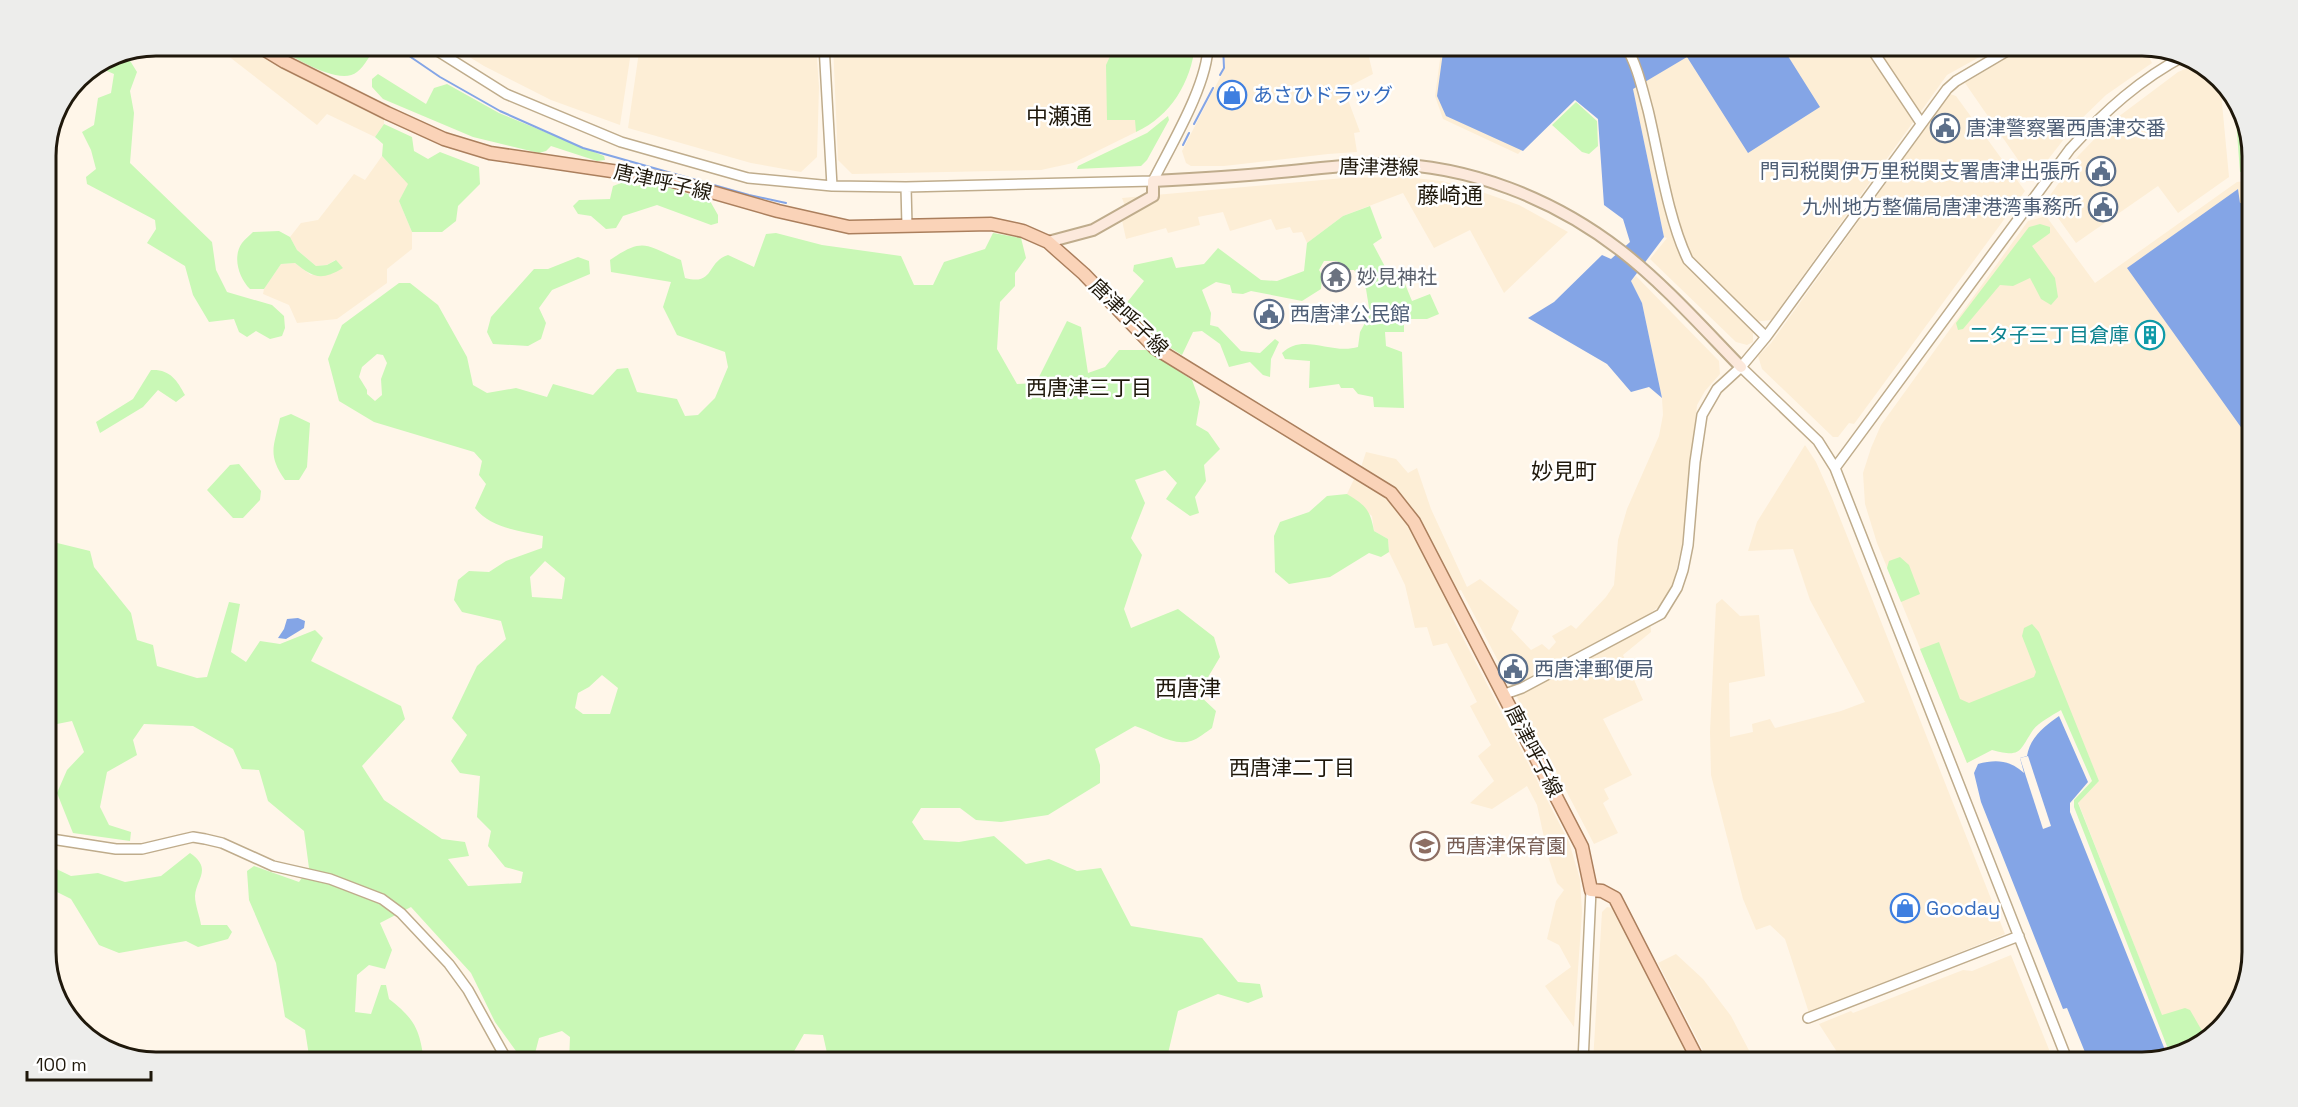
<svg xmlns="http://www.w3.org/2000/svg" width="2298" height="1107" viewBox="0 0 2298 1107" font-family="'Space Grotesk','Noto Sans JP',sans-serif">
<rect width="100%" height="100%" fill="#fff6e9"/>
<path fill="#fdeed6" d="M214,45H249L275,62L384,118V124L375,137L327,114L317,125Z
M450,45H632L620,125L551,100L484,66Z
M640,45H816L819,87L817,157L801,172L751,163L628,128Z
M833,45H1155L1148,51L1113,52L1136,120V132L1073,163L1041,170L852,174L838,160Z
M1225,45H1366L1373,74L1344,89L1360,132L1354,133L1357,152L1328,154L1224,166H1191L1186,163L1182,151L1225,68Z
M1442,45H2001L1947,75L1771,320L1753,322V342L1747,345L1736,342L1650,259L1667,238L1664,237L1633,90L1574,92L1518,154L1443,119L1435,96Z
M2028,45H2092L2089,52L2100,45H2143L2152,63L2106,95L2075,125L2032,180L1965,83Z
M2199,63L2220,82L2229,177L2178,213L2158,186L2076,243L2046,201L2078,156L2110,123L2178,72Z
M1950,94L1956,96L2025,191L1854,424L1849,423L1838,437H1833L1762,369L1758,356L1771,343Z
M382,156L409,184L399,201L412,232V249L387,269V283L337,319L297,323L289,305L263,294L264,289L281,264L295,263L311,275L343,268L335,260L327,265L316,266L297,250L290,237L301,223L318,220L354,174L365,180Z
M1405,177L1442,181L1482,192L1519,205L1568,232L1504,293L1470,230L1434,248L1403,193L1343,216L1307,243L1302,232L1293,233L1290,227L1276,230L1271,219L1230,231L1223,212L1198,217L1200,225L1168,233L1166,228L1126,239L1120,211L1125,206L1122,198L1344,178Z
M2246,181L2248,196L2253,195V952L2242,1000L2204,1044L2176,1052L2078,802L2099,781L2067,704L1967,763L1877,543L1865,504L1863,473L1871,448L1881,425L2028,221L2046,216L2095,283L2237,182Z
M1636,276L1719,361L1720,374L1705,391L1697,405L1684,535L1673,585L1660,606L1650,613L1651,632L1623,655L1643,700L1603,719L1632,775L1604,789L1609,799L1603,803L1618,833L1594,844L1461,590L1457,591L1415,513L1392,485L1361,467L1366,452L1396,459L1408,473L1417,468L1431,509L1467,587L1480,579L1519,611L1511,629L1531,650L1542,644L1549,650L1556,642L1552,636L1571,625L1576,629L1606,597L1614,585L1618,540L1627,509L1659,436L1663,415L1662,398L1642,303L1631,281Z
M1805,445L1816,462L1832,498L2005,934L1809,1013L1785,939L1770,925L1756,930L1743,899L1711,775L1710,732L1716,604L1722,599L1740,616L1759,615L1765,676L1729,683L1730,737L1753,732L1752,724L1770,719L1775,728L1841,711L1865,702L1810,600L1793,549L1748,551L1757,522Z
M1355,477L1366,483L1391,503L1411,527L1455,610L1451,615L1569,842L1580,879L1582,912L1574,1027L1545,986L1571,967L1559,945L1547,939L1556,901L1564,890L1557,883L1548,856L1537,805L1527,786L1492,809L1470,803L1494,781L1478,756L1491,745L1470,706L1477,702L1447,643L1433,646L1427,627L1415,628L1405,585L1389,552L1388,539L1374,531L1372,516L1347,494Z
M1607,907L1613,908L1693,1062H1593L1602,912Z
M1676,954L1703,979L1731,1016L1755,1062H1709L1658,963Z
M2011,955L2054,1062H1847L1839,1055L1819,1024L1851,1011L1853,1013L1963,970L1972,971Z"/>
<path fill="#c9f8b6" fill-rule="evenodd" d="M273,45H377C371,53 365,66 357,72C339,87 290,55 273,45Z
M1155,45H1195C1191,82 1171,116 1136,132L1135,120H1107L1106,65L1112,52L1148,51Z
M124,51L137,72L130,91L134,113L130,163L212,242L216,270L227,292L272,305L284,316L285,328L282,336L270,339L256,331L247,337L239,332L234,319L209,322L193,295L185,266L147,243L156,229L155,220L87,184L86,177L96,169L91,150L82,132L94,125L98,98L111,93L114,74L100,68L98,63L113,53Z
M378,74L426,104L434,88L447,84L499,113L604,156L605,160L597,161L551,146L546,151L539,153L473,137L383,99L372,87V79Z
M2234,94L2253,148V170L2240,172Z
M1576,102L1597,121L1598,146L1589,154L1582,152L1552,125Z
M1168,116L1169,120L1147,160L1141,166L1077,169L1078,166L1147,133Z
M384,124L412,137L414,151L428,159L440,152L479,167L480,184L458,206L456,221L442,232H412L399,201L408,184L382,156L383,144L375,137Z
M645,180L710,201L718,215V223L711,225L657,205L623,216L616,228L606,229L591,216L578,214L573,206L579,200L610,199L613,186L624,182L638,186Z
M1370,206L1382,238L1373,244L1391,278L1401,274L1412,301L1430,294L1439,314L1427,319H1404V332H1385L1386,346L1402,352L1404,408L1374,407L1373,397L1358,394L1353,388H1341L1339,384L1309,388L1310,361L1285,359L1282,353C1303,332 1331,355 1358,347L1360,332L1370,314L1366,289L1354,270H1345L1337,261H1324L1319,270L1322,275L1321,289L1302,301L1251,291L1243,294L1232,293L1230,285L1216,282L1202,290L1211,313L1210,325L1218,327L1241,351L1260,353L1275,339L1279,342L1271,359L1270,377L1263,375L1250,362L1229,367L1220,344L1202,331L1193,332L1182,355L1156,339L1125,305L1144,281L1133,271L1134,265L1172,257L1176,268L1204,264L1218,248L1261,280L1277,281L1304,271L1307,243L1343,216Z
M2040,224L2050,227V233L2032,246L2055,278L2058,297L2051,305L2041,299L2030,278L2013,286L2000,285L1963,329L1958,330L1956,323L2029,227Z
M279,231L290,237L297,250L316,266L327,265L336,260L343,268C321,281 314,278 295,263L281,264L264,289H250C239,278 232,257 242,243C245,239 250,235 253,232Z
M776,233L822,245L901,256L914,285H933L944,262L985,249L993,233L1021,238L1026,258L1015,273V286L1000,302L997,349L1017,384L1036,383L1067,321L1081,327L1088,373L1105,367L1119,350H1147L1192,380L1200,402L1196,425L1208,432L1220,449L1204,465L1206,481L1195,497L1199,513L1190,516L1166,499L1177,483L1165,470L1135,480L1145,503L1131,538L1142,555L1124,609L1131,628L1178,609L1214,637L1220,657L1198,694L1216,711L1212,728C1206,732 1198,739 1191,741C1173,747 1152,731 1135,726L1095,749L1100,765V783L1048,815L1001,822L976,820L960,808H921L912,822L924,840L959,842L994,836L1026,864L1049,859L1077,871L1101,868L1131,926L1202,938L1238,982L1260,984L1263,997L1248,1003L1218,994L1178,1011L1166,1062H829L823,1035L804,1034L788,1062H569L570,1037L562,1031L539,1038L533,1061L524,1062L495,1022L471,973L411,907L380,923L392,950L385,969L369,965L357,975L355,1012L371,1014L381,985H386L389,999C415,1019 420,1030 424,1062H310L305,1030L285,1017L276,963L249,900L247,871L254,866L299,882L309,868L304,831L268,801L259,770L242,769L233,749L193,726L144,724L133,740L137,755L107,772L100,807L109,825L131,832L130,841L73,833L57,793L67,770L84,752L72,721L52,725L45,717V540L90,551L94,567L131,613L137,640L153,645L157,666L197,678L207,677L229,602L240,604L231,652L246,662L260,641L280,644L315,630L323,638L311,661L401,706L405,719L362,766L384,800L442,839L465,842L469,856L448,859L468,886L521,883L523,872L505,867L488,846L491,831L477,817L480,776L460,773L451,761L467,735L452,718L477,666L506,639L501,621L462,612L454,600L458,580L469,571L489,572L506,561L542,548L543,536C519,531 491,528 475,508L486,484L479,475L482,461L474,452L374,422L339,401L328,359L342,325L399,283H410L438,305L467,357L473,385L487,393L516,388L547,397L553,384L593,395L617,369L628,368L637,392L677,399L685,416L698,415L715,398L728,367L725,352L677,335L663,307L671,282L611,272L610,260C644,237 645,245 681,260L685,278C715,286 706,262 728,255L754,267L766,234ZM377,354L383,355L387,363L381,379L382,395L375,401L367,394V390L359,377L362,367ZM545,561L565,578L562,599L532,597L530,577ZM602,675L618,688L610,714H583L575,708L578,693L589,687Z
M578,257L589,261L590,274L552,290L539,308L546,323L541,339L528,346L493,344L487,332L491,317L534,269H548Z
M151,370C170,369 177,380 185,395L176,402L158,390L143,407L100,433L96,422L133,399Z
M291,414L310,423L307,467L299,480H285C267,454 274,447 280,418Z
M239,464L261,491L260,500L243,518H233L207,490L230,465Z
M1347,494C1365,505 1370,509 1374,531L1388,539L1389,552L1381,557L1369,553L1330,577L1289,584L1275,572L1274,536L1280,522L1309,512L1327,496Z
M1900,557L1909,565L1920,594L1901,602L1887,568L1889,561Z
M2032,624L2039,632L2099,781L2078,803L2162,1015L2185,1008L2190,1010L2205,1036L2204,1044L2170,1054L2074,807V800L2092,781L2061,710C2053,715 2039,722 2033,730C2019,751 2022,758 1992,750L1967,763L1920,649L1939,642L1960,699L1969,703L2034,677L2036,672L2022,636L2024,628Z
M190,853C213,869 196,879 195,896C195,905 200,917 201,925H227L232,932L228,939L198,947L186,941L119,953L99,945L71,899L51,889L45,879L46,864L71,876L98,873L125,882L161,876Z"/>
<path fill="#84a5e6" d="M1444,45H1781L1820,107L1748,153L1687,57L1633,89L1664,237L1631,281L1642,303L1662,398L1649,387L1631,392L1607,364L1528,318L1554,302L1602,255L1611,259L1630,242L1623,219L1604,205L1598,119L1575,100L1523,151L1446,116L1437,96Z
M2238,189L2240,203L2253,201V444L2127,268Z
M298,618L305,621L304,628L286,639L278,638L284,629L287,619Z
M2059,716L2088,782L2070,803V812L2167,1055L2143,1062H2089L2067,1008L2063,1009L1981,802L1974,773L1978,764C1996,759 2010,760 2024,773L2020,758L2027,756C2030,737 2045,726 2059,716Z
M45,725C52,750 59,760 45,784Z"/>
<path fill="#fff6e9" d="M2028,756L2051,826L2043,829L2020,758Z"/>
<g fill="none" stroke-linecap="round" stroke-linejoin="round">
<path stroke="#84a5e6" stroke-width="2" d="M396,47L440,77L500,111L583,148L749,195L786,203
M1220,75L1224,68L1223,45
M1194,124L1213,88
M1183,145L1189,133"/>
<g stroke="#bfac8c" stroke-width="12">
<path id="tertiary" d="M428,45L506,94L621,142L748,178L832,186L906,187L1153,181C1171,145 1208,84 1208,45
M824,45L832,186
M1625,45C1637,64 1642,88 1648,110C1659,156 1668,219 1688,260L1766,337
M1869,45L1921,123
M906,187L907,226
M1741,367L1818,441L1835,468L2068,1062
M1835,468L2070,149C2105,111 2140,79 2186,55
M1505,694L1522,688L1661,614L1677,588L1683,570L1688,545L1695,462L1702,415L1717,389L1741,367L1766,337L1947,89L1956,81L2017,45
M45,838L116,849H142L180,840L193,837L205,839L222,843L273,866L330,879L382,899L401,913L449,964L468,990L508,1062
M1808,1018L2019,936
M1583,1062L1591,890"/>
</g>
<g stroke="#bfac8c" stroke-width="14">
<path id="secondary" d="M1048,242L1093,230L1153,196V181C1193,179 1232,177 1271,173C1309,170 1346,164 1385,164C1469,165 1554,199 1620,250C1664,284 1702,327 1741,367"/>
</g>
<g stroke="#ab7f5d" stroke-width="15">
<path id="primary" d="M257,45L285,62L387,113L444,139L490,153L666,179L778,211L849,227L991,224L1023,231L1048,242L1058,251L1084,274L1155,348L1391,493L1414,522L1582,847L1591,890L1602,891L1615,898L1699,1062"/>
</g>
<use href="#tertiary" stroke="#fff" stroke-width="9"/>
<use href="#secondary" stroke="#fce9dc" stroke-width="10"/>
<use href="#primary" stroke="#fad3b8" stroke-width="12"/>
</g>
<defs>
<g id="shop-ring" transform="scale(1.5)"><circle r="9.5" fill="#fff" stroke="#3f7fe0" stroke-width="1.5"/><path d="M-5-2.5h2.3a2.7 3.5 0 0 1 5.4 0H5L5.5 6h-11ZM-1.5-2.5h3a1.5 2.3 0 0 0-3 0Z" fill="#3f7fe0"/></g>
<g id="civic-ring" transform="scale(1.5)"><circle r="9.5" fill="#fff" stroke="#5c6f8a" stroke-width="1.5"/><path d="M-.6-6.5H3V-4.5H.6V-3L4-1V1h2V6H-6V1h2V-1L-.6-3ZM-1.2 2.5V6h2.4V2.5Z" fill="#5c6f8a"/></g>
<g id="temple-ring" transform="scale(1.5)"><circle r="9.5" fill="#fff" stroke="#6b7280" stroke-width="1.5"/><path d="M0-6L5-2H3V0L6.5 2.5H4V6H1.5V3h-3V6H-4V2.5H-6.5L-3 0V-2H-5Z" fill="#6b7280"/></g>
<g id="building-ring" transform="scale(1.5)"><circle r="9.5" fill="#fff" stroke="#0f9aa8" stroke-width="1.5"/><path d="M-4-6H4V6H1V3H-1V6H-4ZM-2.5-4.3h1.7v1.8h-1.7ZM.8-4.3h1.7v1.8H.8ZM-2.5-1h1.7V.8h-1.7ZM.8-1h1.7V.8H.8Z" fill="#0f9aa8"/></g>
<g id="school-ring" transform="scale(1.5)"><circle r="9.5" fill="#fff" stroke="#8d6e63" stroke-width="1.5"/><path d="M0-5L7-2L0 1L-7-2ZM-4 1L0 2.5L4 1V4Q0 6-4 4Z" fill="#8d6e63"/></g>
</defs>
<g fill-rule="evenodd">
<use href="#shop-ring" x="1232" y="95"/>
<use href="#civic-ring" x="1945" y="128"/>
<use href="#civic-ring" x="2101" y="171"/>
<use href="#civic-ring" x="2103" y="207"/>
<use href="#temple-ring" x="1336" y="277"/>
<use href="#civic-ring" x="1269" y="314"/>
<use href="#building-ring" x="2150" y="335"/>
<use href="#civic-ring" x="1513" y="669"/>
<use href="#school-ring" x="1425" y="846"/>
<use href="#shop-ring" x="1905" y="908"/>
</g>
<g text-anchor="middle" dominant-baseline="central" stroke-width="5" stroke-linejoin="round" paint-order="stroke">
<g font-size="20" fill="#366cbe" stroke="#fff" text-anchor="start">
<text x="1253" y="95">あさひドラッグ</text>
<text x="1926" y="908">Gooday</text>
</g>
<g font-size="20" fill="#4e5e75" stroke="#fff" text-anchor="start">
<text x="1966" y="128">唐津警察署西唐津交番</text>
<text x="2080" y="171" text-anchor="end">門司税関伊万里税関支署唐津出張所</text>
<text x="2082" y="207" text-anchor="end">九州地方整備局唐津港湾事務所</text>
<text x="1290" y="314">西唐津公民館</text>
<text x="1534" y="669">西唐津郵便局</text>
</g>
<g font-size="20" fill="#1f180b" stroke="#fff">
<text transform="translate(1379 167) rotate(1)">唐津港線</text>
<text transform="translate(663 182) rotate(13)">唐津呼子線</text>
<text transform="translate(1129 317) rotate(44)">唐津呼子線</text>
<text transform="translate(1534 751) rotate(63)">唐津呼子線</text>
</g>
<g font-size="20" fill="#5b616d" stroke="#fff" text-anchor="start">
<text x="1357" y="277">妙見神社</text>
</g>
<g font-size="20" fill="#0d838f" stroke="#fff" text-anchor="end">
<text x="2129" y="335">二タ子三丁目倉庫</text>
</g>
<g font-size="20" fill="#785e54" stroke="#fff" text-anchor="start">
<text x="1446" y="846">西唐津保育園</text>
</g>
<g font-size="21" fill="#1f180b" stroke="#fff">
<text x="1089" y="387">西唐津三丁目</text>
<text x="1292" y="767">西唐津二丁目</text>
</g>
<g font-size="22" fill="#1f180b" stroke="#fff">
<text x="1059" y="116">中瀬通</text>
<text x="1450" y="195">藤崎通</text>
<text x="1564" y="471">妙見町</text>
<text x="1188" y="688">西唐津</text>
</g>
</g>
<path d="M0 0H2298V1107H0ZM156 56H2142A100 100 0 0 1 2242 156V952A100 100 0 0 1 2142 1052H156A100 100 0 0 1 56 952V156A100 100 0 0 1 156 56Z" fill="#ededeb" fill-rule="evenodd"/>
<path fill="none" stroke="#1f180b" stroke-width="3" d="M156 56H2142A100 100 0 0 1 2242 156V952A100 100 0 0 1 2142 1052H156A100 100 0 0 1 56 952V156A100 100 0 0 1 156 56Z"/>
<path d="M27 1071v9h124v-9" fill="none" stroke="#1f180b" stroke-width="3"/>
<text x="36" y="1071" font-size="18" fill="#1f180b" stroke="#ffffff" stroke-width="4.5" paint-order="stroke">100 m</text>
</svg>
